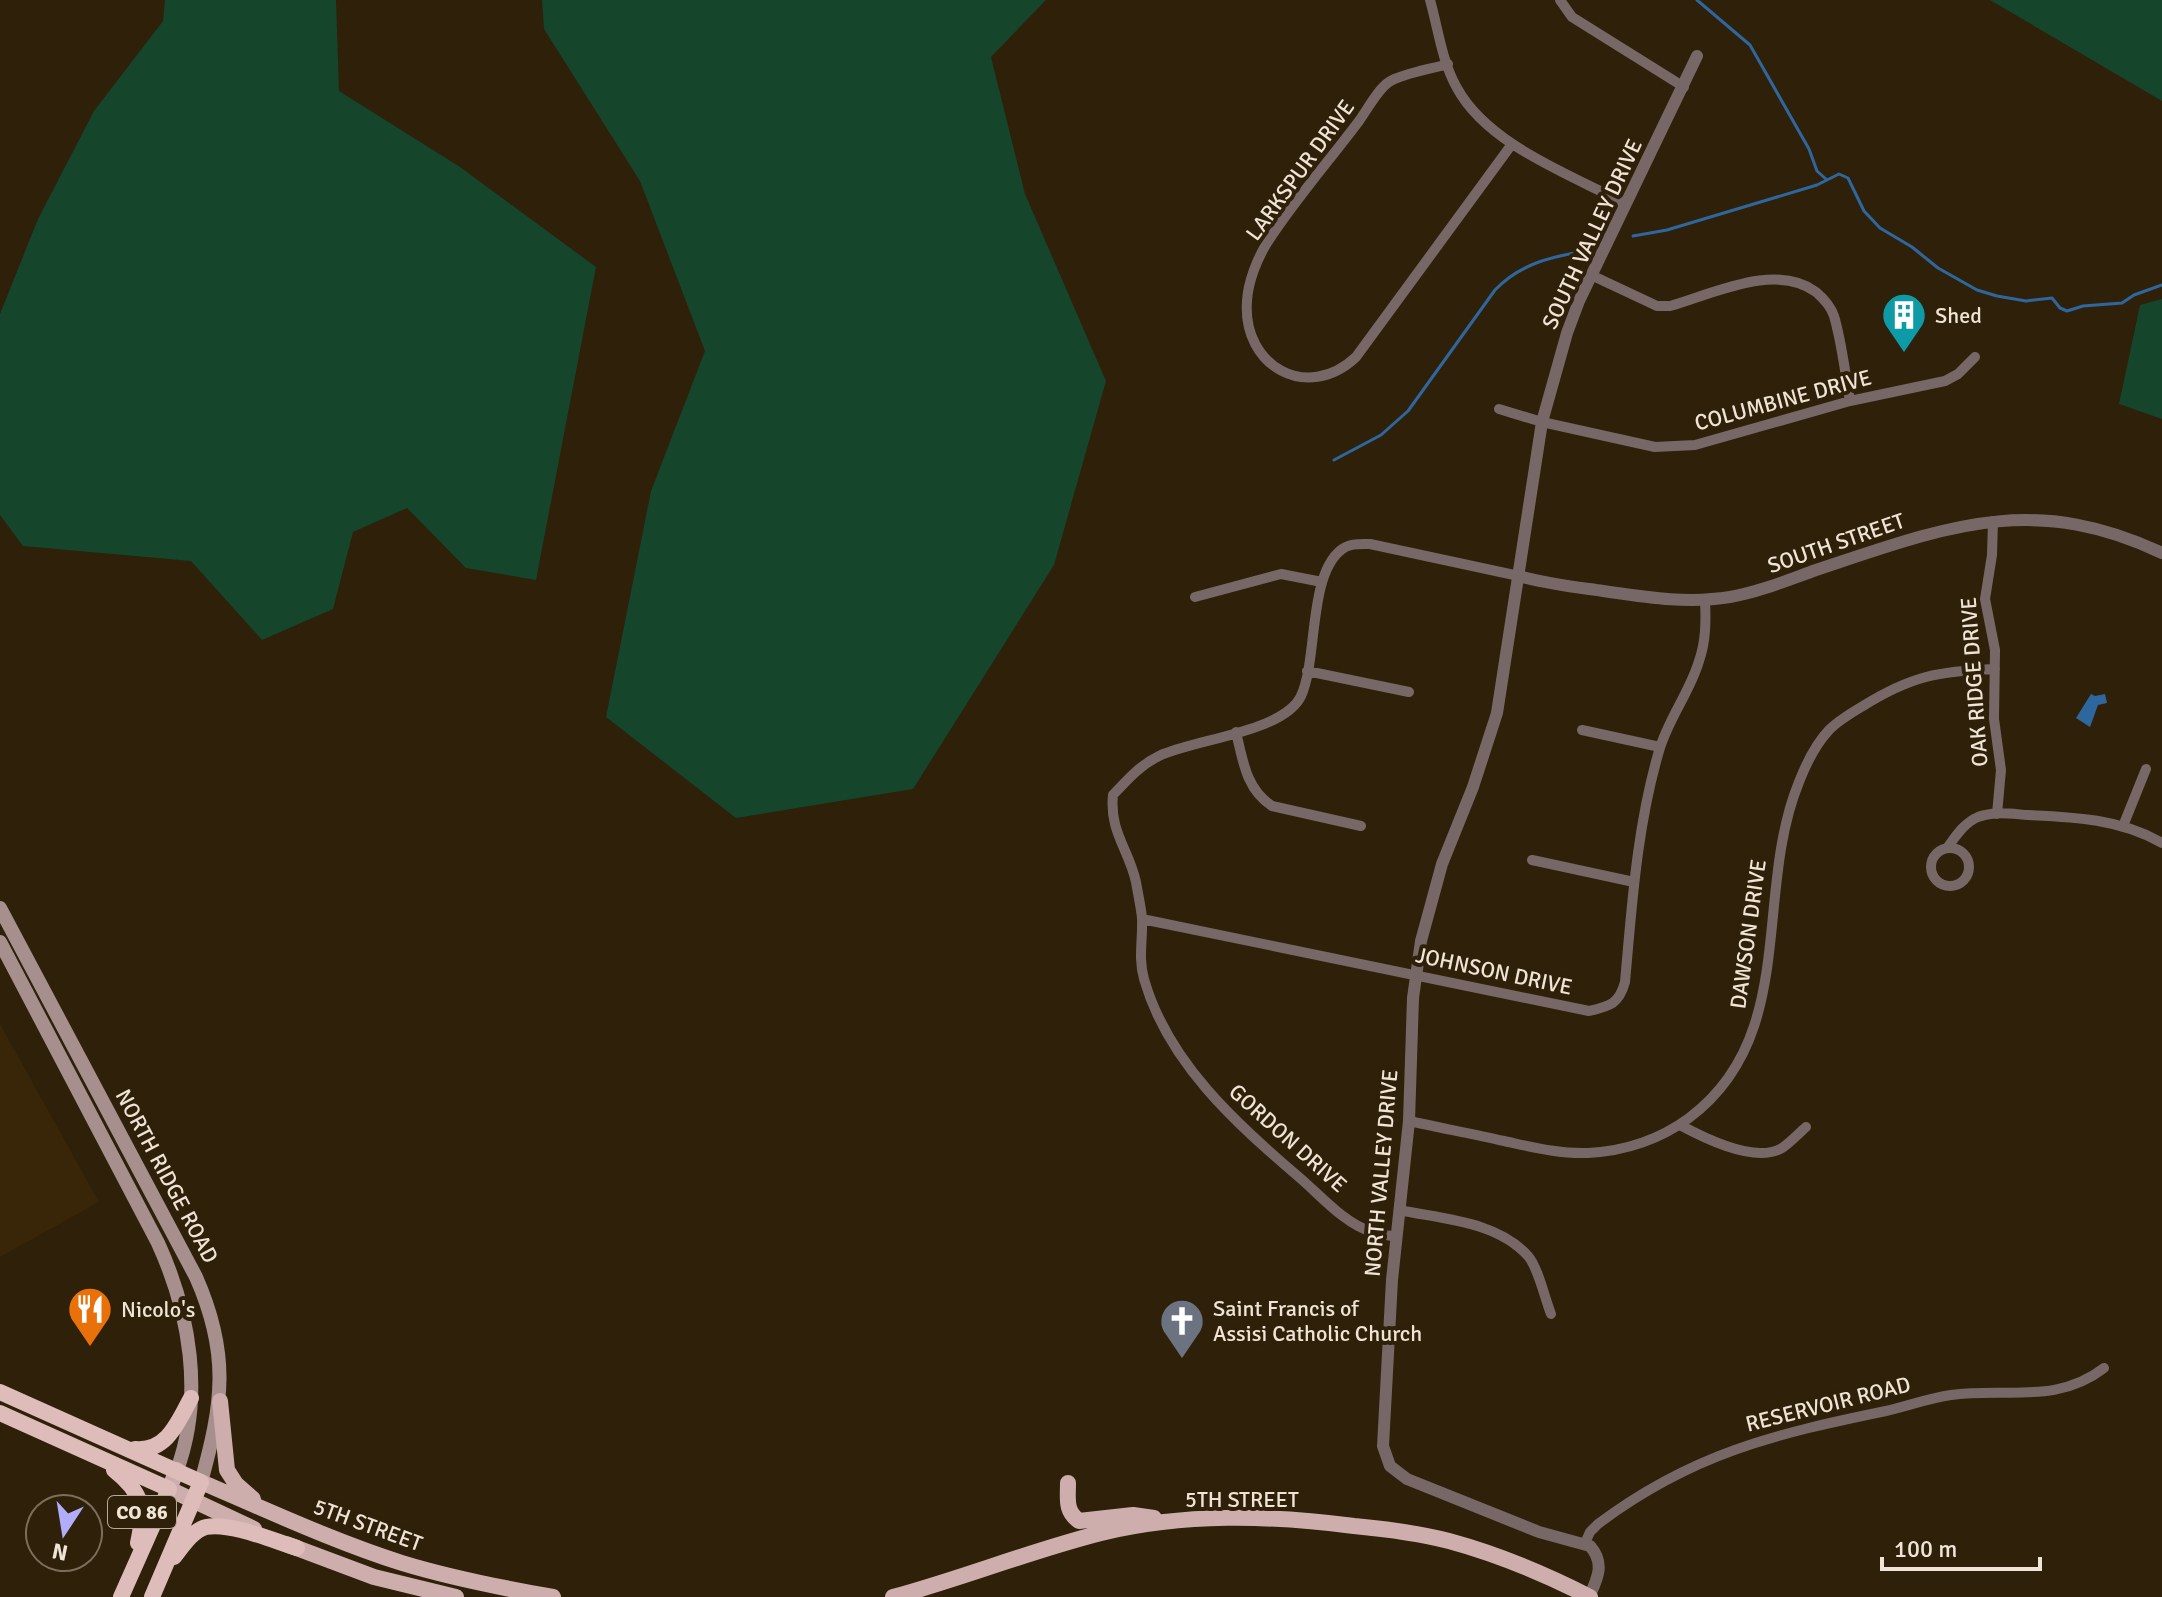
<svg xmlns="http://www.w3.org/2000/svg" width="2162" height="1597" viewBox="0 0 2162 1597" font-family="Signika,sans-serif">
<rect width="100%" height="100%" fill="#2f2009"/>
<path fill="#392507" d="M0,1024L99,1202L0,1257Z"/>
<path fill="#15452b" d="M165,0H336L339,91L460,167L596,267L536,580L466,568L407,508L353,532L333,609L262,640L191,561L23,546L0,515V314L38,219L94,111L163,21Z
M542,0H1046L991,57L1025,194L1106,381L1054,565L913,789L736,818L606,717L651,491L705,351L640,181L544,29Z
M1990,0H2162V101Z
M2162,299V419L2119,404L2140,305Z"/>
<path fill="#2d679e" d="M2091,694L2095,696L2105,694L2107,703L2098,705L2090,727L2076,718Z"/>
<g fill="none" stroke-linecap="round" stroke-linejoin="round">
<path stroke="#2d679e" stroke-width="3" d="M1697,0L1750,45L1809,149L1817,171L1827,180L1839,174L1848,178L1864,211L1880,228L1912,247L1938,268L1977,290L1997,296L2026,301L2052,298L2060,308L2067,311L2083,306L2122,303L2134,295L2162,285
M1633,236L1667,230L1817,185L1827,180
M1334,460L1381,435L1408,411L1495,290C1520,264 1550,257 1585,251"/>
<path stroke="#776867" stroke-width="10" d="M1430,0C1438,28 1442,62 1457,88C1488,145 1570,174 1626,204
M1560,0L1572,17L1684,87
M1448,64C1432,69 1403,73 1389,82C1378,89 1367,110 1359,121C1329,161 1294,201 1267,243C1257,259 1248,282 1247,301C1242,366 1307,403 1356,357L1512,144
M1591,275L1657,306H1670C1713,294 1776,262 1816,292C1823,298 1831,307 1834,316C1842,343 1845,373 1850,401
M1499,409L1542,422L1655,447L1695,445L1850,401L1945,381L1958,374L1975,357
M1993,521L1992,555L1985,599L1995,650L1994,719L2001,770L1997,814
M1195,597L1281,574L1322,582
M1307,671L1409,692
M1582,730L1660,747
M1236,732C1243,761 1246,789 1272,806L1361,826
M2123,826L2146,769
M1931 867a19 19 0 1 1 38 0a19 19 0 1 1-38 0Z
M1947,848C1956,836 1964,823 1978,817C1993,811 2012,814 2028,815C2074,817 2121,819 2162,843
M1532,860L1634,882
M1142,919L1589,1011C1610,1006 1619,1004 1625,982C1632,904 1637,826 1659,751C1668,719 1690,692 1699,661C1706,641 1706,621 1705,600
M1409,1121C1441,1128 1473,1134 1504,1141C1532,1147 1559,1154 1588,1153C1625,1151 1659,1140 1689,1118C1799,1036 1753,894 1799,782C1806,764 1815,745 1829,730C1839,720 1851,713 1863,706C1911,676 1939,671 1995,669
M1680,1125C1704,1138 1755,1164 1782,1148C1790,1143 1798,1134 1806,1127
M1399,1210C1442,1219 1497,1221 1528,1256C1538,1267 1545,1299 1551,1314
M1396,1237C1389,1235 1380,1235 1372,1232C1345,1224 1321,1196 1300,1178C1236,1123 1168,1063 1144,979C1138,958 1143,939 1142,918C1141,907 1138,894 1136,882C1129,850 1109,831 1113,795C1127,780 1140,765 1159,756C1195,739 1284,732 1301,696C1318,659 1308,576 1341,550C1349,543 1360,544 1370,544L1519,576
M1585,1543L1590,1532L1598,1524C1691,1454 1774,1434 1886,1411C1908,1406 1929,1398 1951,1395C2006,1387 2056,1405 2104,1368"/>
<path stroke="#776867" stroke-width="12" d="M1519,576C1547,584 1575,587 1603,591C1645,597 1687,604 1730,597C1759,592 1788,580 1816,570C1943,528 2032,491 2162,553
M1589,1597C1598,1578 1605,1563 1590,1546L1539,1532L1407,1479L1390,1466L1383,1446L1392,1280L1409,1121L1413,998L1421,941L1442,864L1473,787L1497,713L1542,422L1567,333L1579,301L1697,56"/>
<path stroke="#a78f8e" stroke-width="14" d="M0,908L196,1277C230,1354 223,1403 201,1482
M0,942L158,1243C190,1313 204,1396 177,1470"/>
<path stroke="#cdaeac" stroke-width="16" d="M220,1401L227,1470L236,1484L253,1499
M177,1470L169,1489L254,1529
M201,1482C267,1510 333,1541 402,1563C451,1578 502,1588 553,1597
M1068,1483C1068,1499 1065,1511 1079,1521L1133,1515L1154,1518
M286,1544L374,1577L456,1597
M893,1597C963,1578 1030,1551 1101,1533C1184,1513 1269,1515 1354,1526C1386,1529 1418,1533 1449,1541C1497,1554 1545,1574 1590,1597"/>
<path stroke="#debcba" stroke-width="16" d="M0,1392L201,1482L152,1597
M0,1413L169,1489L121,1597
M135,1449C167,1452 178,1422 191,1398
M114,1470C142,1492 146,1508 138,1543
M174,1557C182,1547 193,1530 206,1527C230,1522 274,1541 297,1548"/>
</g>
<defs>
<g id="building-pin" transform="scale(2.3)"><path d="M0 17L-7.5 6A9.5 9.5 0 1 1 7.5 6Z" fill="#0f9aa8" stroke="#2f2009"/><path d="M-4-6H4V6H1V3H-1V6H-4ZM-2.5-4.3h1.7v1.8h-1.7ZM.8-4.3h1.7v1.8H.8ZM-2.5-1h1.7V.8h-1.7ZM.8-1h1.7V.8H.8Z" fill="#fff"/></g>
<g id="restaurant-pin" transform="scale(2.3)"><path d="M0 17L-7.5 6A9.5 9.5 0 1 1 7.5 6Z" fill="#e8710a" stroke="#2f2009"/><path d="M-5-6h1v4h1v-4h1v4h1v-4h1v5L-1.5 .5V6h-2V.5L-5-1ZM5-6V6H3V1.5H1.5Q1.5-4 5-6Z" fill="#fff"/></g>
<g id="church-pin" transform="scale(2.3)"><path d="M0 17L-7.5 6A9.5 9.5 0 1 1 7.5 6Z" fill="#6b7280" stroke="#2f2009"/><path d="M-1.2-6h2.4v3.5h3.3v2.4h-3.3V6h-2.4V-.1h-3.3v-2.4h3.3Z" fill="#fff"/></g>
</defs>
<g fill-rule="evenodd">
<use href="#building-pin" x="1904" y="315"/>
<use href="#restaurant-pin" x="90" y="1309"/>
<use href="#church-pin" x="1182" y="1321"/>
</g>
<g text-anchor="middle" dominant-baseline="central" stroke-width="8" stroke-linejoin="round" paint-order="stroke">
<rect fill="#2f2009" stroke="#b5a998" stroke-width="2" x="108" y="1496" width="68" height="32" rx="6"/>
<g font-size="20" font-weight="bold" fill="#efe4d6">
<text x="142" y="1512">CO 86</text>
</g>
<g font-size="22" fill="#efe4d6" stroke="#2f2009">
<text transform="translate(1300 170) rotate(-54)">LARKSPUR DRIVE</text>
<text transform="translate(1592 234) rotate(-65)">SOUTH VALLEY DRIVE</text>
<text transform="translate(1783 400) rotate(-15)">COLUMBINE DRIVE</text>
<text transform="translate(1836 543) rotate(-19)">SOUTH STREET</text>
<text transform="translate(1974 682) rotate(-94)">OAK RIDGE DRIVE</text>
<text transform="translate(1748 934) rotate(-82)">DAWSON DRIVE</text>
<text transform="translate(1494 971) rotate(12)">JOHNSON DRIVE</text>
<text transform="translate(1288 1138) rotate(42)">GORDON DRIVE</text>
<text transform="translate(1381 1173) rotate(-85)">NORTH VALLEY DRIVE</text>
<text transform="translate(167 1176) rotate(62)">NORTH RIDGE ROAD</text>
<text transform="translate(1828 1404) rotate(-14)">RESERVOIR ROAD</text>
<text x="1242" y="1499">5TH STREET</text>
<text transform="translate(368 1525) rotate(20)">5TH STREET</text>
</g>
<g font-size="22" fill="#efe4d6" stroke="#2f2009" text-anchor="start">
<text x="1935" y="315">Shed</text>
<text x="1213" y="1308">Saint Francis of<tspan x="1213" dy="25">Assisi Catholic Church</tspan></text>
<text x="121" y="1309">Nicolo's</text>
</g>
</g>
<g transform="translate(64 1533) rotate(192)"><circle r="38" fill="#2f2009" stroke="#7c6e5b" stroke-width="2"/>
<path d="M0-6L14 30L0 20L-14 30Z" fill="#b1adfa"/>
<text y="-12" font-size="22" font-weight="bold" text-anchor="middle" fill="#efe4d6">N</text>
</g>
<path d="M1882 1557v12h158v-12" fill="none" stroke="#efe4d6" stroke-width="4"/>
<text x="1894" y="1557" font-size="24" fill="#efe4d6" stroke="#2f2009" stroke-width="6" paint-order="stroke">100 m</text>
</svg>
